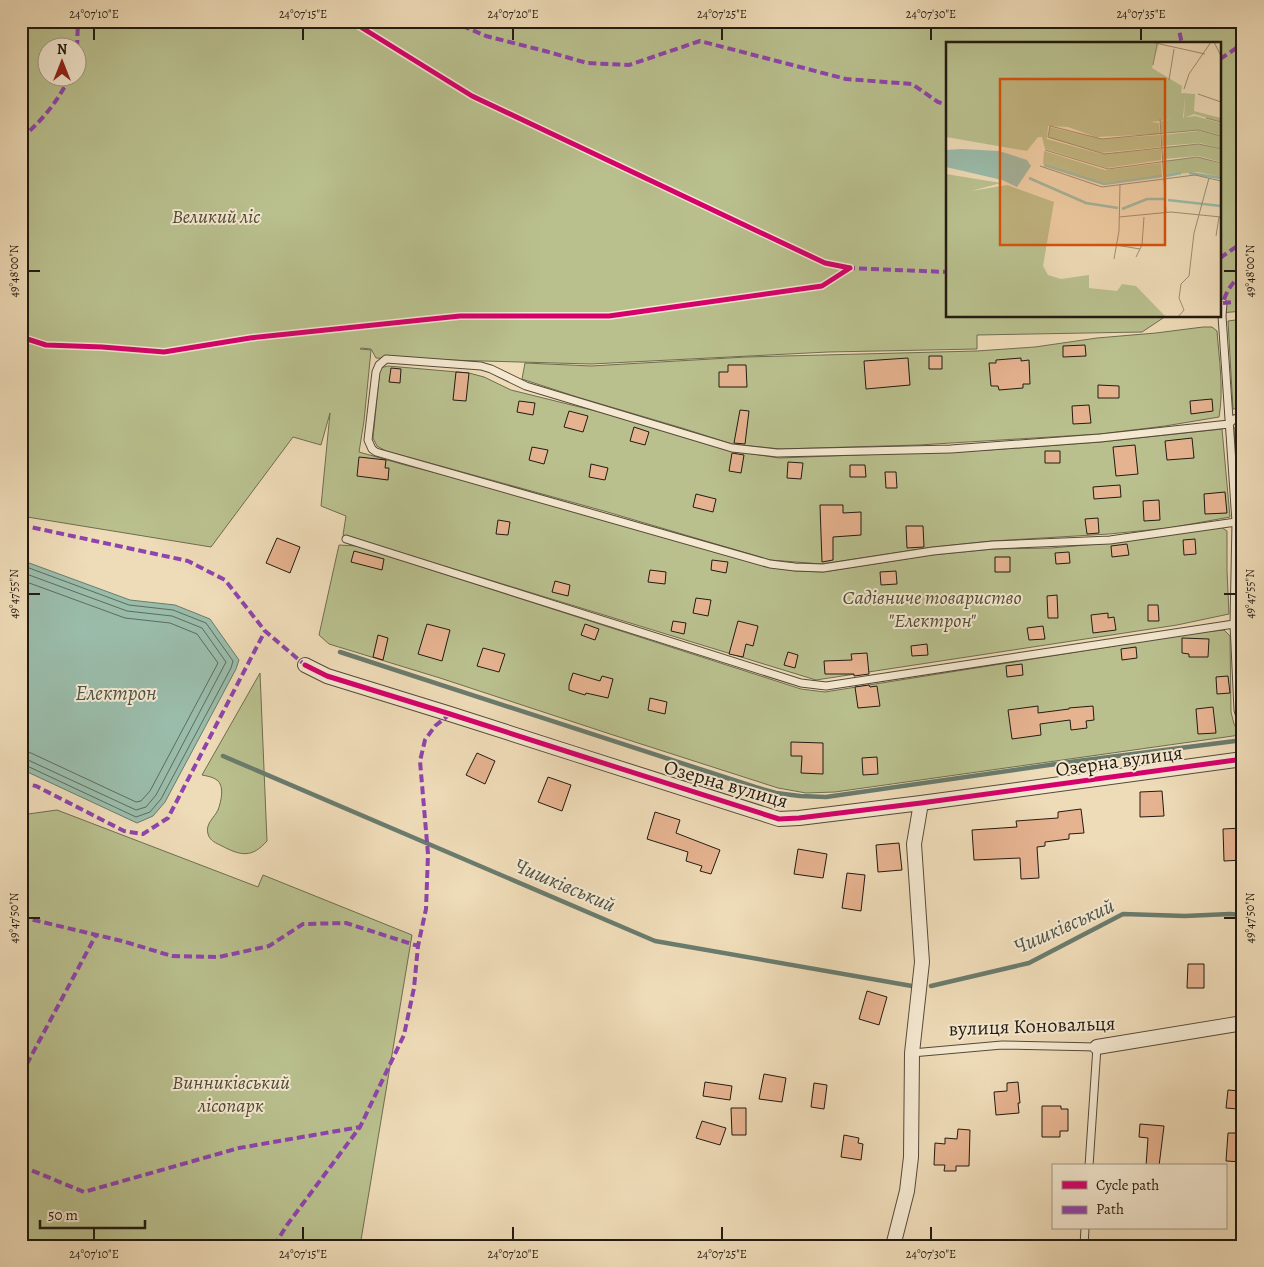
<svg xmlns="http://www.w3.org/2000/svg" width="1264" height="1267" viewBox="0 0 1264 1267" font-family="Alegreya,serif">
<rect width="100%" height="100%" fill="#eedbb7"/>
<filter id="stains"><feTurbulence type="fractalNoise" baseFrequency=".004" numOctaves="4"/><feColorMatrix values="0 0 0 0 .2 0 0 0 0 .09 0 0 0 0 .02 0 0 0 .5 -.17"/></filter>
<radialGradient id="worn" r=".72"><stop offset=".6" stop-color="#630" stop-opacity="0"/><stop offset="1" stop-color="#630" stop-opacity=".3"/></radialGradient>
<path fill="#b9c08e" stroke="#6e6d50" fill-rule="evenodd" d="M21,21H1243V311L1220,313V44H948V316H1166L1142,332L977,335V349L828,352L591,364L376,358L371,349L361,348L360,349L371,350L364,421L359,452L405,465L489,486L771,567L796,571L823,572L931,555L993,549L1051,548L1110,543L1221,527L1227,531V571L1229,614L1177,625L816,680L343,535L346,516L321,506L330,413L321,445L293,437L211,547L21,516ZM48,48H78V78H48Z
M1243,319V408L1233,409L1228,321Z
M1203,327H1212L1217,331C1219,358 1224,390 1219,417L1165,426L1100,434L918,445L780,449L732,444L682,428L577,397L522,379L525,363L591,366L746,357L977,351L1035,347L1097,338L1156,333Z
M388,366L469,373L484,377L511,390L624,418L727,450L779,458L989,450L1101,442L1222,429L1230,517L1169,528L1109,534L992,541L933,547L822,564L770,560L604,511L386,451L377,446L373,438L380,368Z
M1238,422H1243V509H1240L1234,429Z
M339,545L357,546L801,689L825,692L1114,646L1171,635L1224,630L1230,636L1231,712L1234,724L1240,735L835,792L806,793L778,788L610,734L440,678L329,644L319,635Z
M260,673L267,841C252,858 241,856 222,846C216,843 210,841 208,834C205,824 214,818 218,810C221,802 225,786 217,780C213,777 207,776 202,775Z
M57,810L258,887L263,875L412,935L360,1246H21V815Z"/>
<path fill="#9abcaa" stroke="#6a7b6d" d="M21,560L130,600L175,605L210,619L239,660L236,669L165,802L153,816L137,823L21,769Z"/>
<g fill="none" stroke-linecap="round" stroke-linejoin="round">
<path stroke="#5e6b5e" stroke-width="1" d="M21,565L129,605L173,610L206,623L233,661L231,668L161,799L150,812L136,817L25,765H21
M21,572L127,611L172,616L202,628L226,662L156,795L146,807L136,810L28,760L21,759
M21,580L125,618L170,623L197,634L218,663L150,791L141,801L136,802L31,753L21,751"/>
<path stroke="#6a7b6d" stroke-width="4.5" d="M340,652L755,787L776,793L800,796L826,797L1070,762L1243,740
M223,756L655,941L912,986
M931,986L1029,963L1123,914L1185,916L1230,914L1243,915"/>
</g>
<path fill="#e6b390" stroke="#231a11" d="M1085,345L1086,356L1063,357V346Z
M929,356H942V369H929Z
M908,358L910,385L866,389L864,361Z
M1021,358V361L1029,360L1030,384H1023V388L999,390L998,386H991L989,363H996V360Z
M728,365H746L747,387H719V372H728Z
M391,368L401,369L400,383L389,382Z
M456,372L469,373L466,401L453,400Z
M1098,385L1119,386V398H1098Z
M1212,399L1213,411L1191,414L1190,401Z
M519,401L535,403L533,415L517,412Z
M1089,405L1091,423L1073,424L1072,406Z
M740,410L749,411L745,444L734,443Z
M569,411L588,416L583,432L564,427Z
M634,427L649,432L645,445L630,441Z
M1192,438L1194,458L1167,460L1165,441Z
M1135,445L1138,474L1116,476L1113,447Z
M532,447L548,450L544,464L529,460Z
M1045,451H1060V463H1045Z
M732,453L744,455L741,473L729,471Z
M359,457L386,460L385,468H389L388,480L357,476Z
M788,462L803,463L801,479L787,478Z
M591,464L608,468L605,480L589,477Z
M850,465H865L866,477H850Z
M885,472H896L897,488H886Z
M1120,485L1121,497L1094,499L1093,487Z
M1225,492L1227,513L1205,514L1204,494Z
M696,494L716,499L713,512L693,507Z
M1159,500L1160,520L1144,521L1143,501Z
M820,505H843V513L861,512V535L833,537V560L822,562Z
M1098,518L1099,533L1087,534L1085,519Z
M498,520L510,522L508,535L496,534Z
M906,526H923L924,547L907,548Z
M277,538L300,547L290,573L266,563Z
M1195,539L1196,554L1184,555L1183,540Z
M1127,544L1129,555L1112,557L1111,546Z
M354,551L384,559L382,570L351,562Z
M1069,552L1070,563L1056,564L1055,553Z
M995,557H1010V572H995Z
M712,560L728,562L726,573L711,570Z
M650,570L666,572L665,584L648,582Z
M896,571L897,584L881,585L880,572Z
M555,581L570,585L568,596L552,592Z
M1057,595L1058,618H1048L1047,596Z
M696,598L711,600L708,616L693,613Z
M1148,605H1158L1159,621H1148Z
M1108,613V618L1114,617L1116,630L1093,633L1091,615Z
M673,621L686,623L684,634L671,631Z
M738,621L758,626L753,646L746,644L743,657L729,654Z
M427,624L450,630L442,661L418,654Z
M585,624L599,629L595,640L581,635Z
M1043,626L1045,639L1029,640L1027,628Z
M378,635L388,638L383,660L373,657Z
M1182,638L1209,639L1208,657H1189V654L1182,653Z
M927,644L928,655L912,656L911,646Z
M1136,647L1137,658L1122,660L1121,649Z
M483,648L505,654L499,672L477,666Z
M788,652L798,655L795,668L784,665Z
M867,653L869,674L854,676V674H825L824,661L852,660L851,654Z
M1022,664L1023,675L1007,677L1006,666Z
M573,673L600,681L602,676L613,679L608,698L586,693L585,695L569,690V685Z
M1228,676L1230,693L1217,694L1216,677Z
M869,685L870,687L877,686L880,706L858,708L855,687Z
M650,698L667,702L665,714L648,710Z
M1038,706V713L1069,709V708L1093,706L1094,720L1086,721L1087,728L1071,730L1070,720L1040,724L1041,735L1012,739L1008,710Z
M1213,707L1216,733L1198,734L1196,709Z
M791,742L823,743V774L801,773L802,756H791Z
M477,753L495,761L485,784L466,775Z
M877,757L878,774L863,775L862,758Z
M548,777L571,785L562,811L538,802Z
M1162,791L1164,816L1140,817V792Z
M1081,809L1084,833L1069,834V839L1045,842V846L1037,847L1039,878L1021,879L1020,858L974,860L972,830L1017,827L1016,821L1058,818V812Z
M655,812L680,820L676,833L720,850L711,874L700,871L702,866L686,861L688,852L647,839Z
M1242,828L1243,860L1224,861L1223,829Z
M899,843L902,870L878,872L876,845Z
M798,849L827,854L823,878L794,874Z
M847,873L865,875L861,911L842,908Z
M1188,964H1204V988H1187Z
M867,991L887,997L879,1025L859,1019Z
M764,1074L786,1078L782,1102L759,1099Z
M705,1082L732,1086L730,1100L703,1096Z
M1018,1082L1020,1103H1018L1019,1113L996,1115L994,1092L1007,1091V1083Z
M814,1083L827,1085L824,1109L811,1107Z
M1228,1090L1240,1091L1238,1109L1226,1108Z
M1042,1106H1061V1109H1068V1131H1060V1137H1042Z
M731,1108H746V1135H732Z
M702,1121L726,1128L720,1145L696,1138Z
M1140,1124L1164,1126L1159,1166H1146L1148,1138L1139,1137Z
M958,1129L970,1130L969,1166H956V1171H944L945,1165H934L935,1143L945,1144V1138L957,1139Z
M1228,1133H1243V1162L1226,1161Z
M844,1135L859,1138L858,1143L863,1144L861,1160L841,1157Z"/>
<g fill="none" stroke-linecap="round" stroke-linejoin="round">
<g stroke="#564a3a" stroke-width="9">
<path id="service" d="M1223,303L1222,316L1236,522L1234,624L1238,710L1243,727
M1243,416L1234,419L1229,424L1100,438L951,449L777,453L732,448L526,386L491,369L481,366L386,359L379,365L376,372L368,440L372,449L376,452L770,564L795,567L823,568L933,551L993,545L1110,540L1236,522L1243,516
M346,539L801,683L826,686L1234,624L1243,625
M912,1053L1002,1045L1097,1047L1089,1166
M1084,1246L1085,1228"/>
</g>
<g stroke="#564a3a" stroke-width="16">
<path id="minor" d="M305,665L327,676L450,714L578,755L779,819L799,818L921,803L1243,759
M1097,1047L1243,1023
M893,1246L907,1191L911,1157L912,1053L922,962L914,844L921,803"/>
</g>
<use href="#service" stroke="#f4e8d0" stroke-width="7"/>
<use href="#minor" stroke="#f4e8d0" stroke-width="14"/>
<path stroke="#8e44ad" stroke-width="4" stroke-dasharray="8 4" stroke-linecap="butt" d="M451,21L486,36L545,51L587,63L629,65L700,41L846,79L912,84L938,102L948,105
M1177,21L1182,44
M77,48L78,21
M1220,59L1235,49L1243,41
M21,139C42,120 57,103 69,78
M1220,258L1243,242
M847,268L948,272
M1243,274C1233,281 1226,291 1223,303L1243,301
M21,525L188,561L225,580L265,631L305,665
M21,783L36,786L124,831L143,834L168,818L265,631
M21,917L122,941L172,956L219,957L269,946L303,924L346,923L418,946
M21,1075L96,935
M21,1166L84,1192L239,1148L360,1127
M274,1246L287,1225L360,1127L404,1035L414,988L418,946L426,909L428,854L420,761L425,740L435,726L450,714"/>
<g stroke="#f4e8d0" stroke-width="8">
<path id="cycleway" d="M351,21L472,96L825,263L850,268
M21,337L46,345L102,347L164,352L250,338L460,316H609L822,286L850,268
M305,665L327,676L450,714L578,755L779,819L799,818L921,803L1243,759"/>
</g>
<use href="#cycleway" stroke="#d6006c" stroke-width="5"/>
</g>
<path fill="none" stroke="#231a11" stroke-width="2" d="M94,28V40M303,28V40M513,28V40M722,28V40M931,28V40M1141,28V40M28,271H40M1224,271H1236M28,594H40M1224,594H1236M28,918H40M1224,918H1236M94,1227V1240M303,1227V1240M513,1227V1240M722,1227V1240M931,1227V1240"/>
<g text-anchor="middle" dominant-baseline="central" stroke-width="4" stroke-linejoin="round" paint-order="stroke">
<g font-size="20" font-style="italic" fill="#504c36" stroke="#f4e8d0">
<text x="216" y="216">Великий ліс</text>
<text x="932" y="597">Садівниче товариство<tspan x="932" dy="23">"Електрон"</tspan></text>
<text x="231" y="1082">Винниківський<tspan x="231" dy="23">лісопарк</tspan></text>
</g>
<g font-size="20" fill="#231a11" stroke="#f4e8d0">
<text transform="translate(1119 761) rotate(-8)">Озерна вулиця</text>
<text transform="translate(726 784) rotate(16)">Озерна вулиця</text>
<text transform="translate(1032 1026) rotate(-2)">вулиця Коновальця</text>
</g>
<g font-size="21" font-style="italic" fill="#4d5347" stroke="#f4e8d0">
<text x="116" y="693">Електрон</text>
<text transform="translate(565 885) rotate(23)">Чишківський</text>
<text transform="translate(1064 926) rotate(-24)">Чишківський</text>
</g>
</g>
<g transform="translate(946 42)">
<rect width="275" height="275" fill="#eedbb7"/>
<path d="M0,0H209L213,1L206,26L236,44L235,51L249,52L248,69L275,76V80L248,72L238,76L239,54L237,76L204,80L213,81L214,92L150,95L122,85L102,84L101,97L155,112L215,107V118L161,126L99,107L96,95H92L81,109L0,95ZM249,74L275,81V93L253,88L215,91V79ZM103,85L156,97L214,93L215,105L155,111L103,96ZM253,89L275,94V107L254,101L216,104V93ZM254,102L275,108V120L252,114L217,117L218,105ZM98,109L159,128L215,121L216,134L156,141L97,122ZM253,115L275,122V135L252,130L218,133L217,119ZM0,132L55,141L25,149L61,143L108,160L97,224L102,233L115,237L143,233V246L171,249L176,242L190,244L220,275H0Z" fill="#b9c08e"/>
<path d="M15,107L53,109L81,118L85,124L71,145L56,138L0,125V108Z" fill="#9abcaa"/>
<path fill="none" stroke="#9abcaa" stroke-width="2.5" d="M98,123L158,142L216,134M243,131L275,136M220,134L235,131M83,136L140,161L172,166M222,158L275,164M176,167L201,157H218"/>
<path fill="none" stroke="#9d8e75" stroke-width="1" d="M205,0L259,12M268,0L275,14M207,23L211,2M223,38L228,7M238,47L243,32L265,0M252,52L275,60M260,76L275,80M214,77L220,170M275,94L252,88L156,97L104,84L102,95L158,112L253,102L275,107M99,108L162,127L251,115L275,121M94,124L156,145L249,133L275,139M173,175L225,170L275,175M270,194L273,175M170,203L194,207M190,215L196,203L198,175M168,217L173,189L174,143M232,275L238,268L233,256L235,242L243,234L248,191L263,136"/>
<path fill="#d4530c" fill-opacity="0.15" stroke="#d4530c" stroke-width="2.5" d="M54,37H219V203H54Z"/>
<rect width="275" height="275" fill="none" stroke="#231a11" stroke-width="2.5"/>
</g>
<rect width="1264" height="1267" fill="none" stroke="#eedbb7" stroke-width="55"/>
<rect x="1052" y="1164" width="175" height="65" fill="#f4e8d0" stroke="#a09684"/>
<rect x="1062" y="1181" width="25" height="8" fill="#d6006c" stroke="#a09684"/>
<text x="1096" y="1190" font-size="15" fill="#231a11">Cycle path</text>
<rect x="1062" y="1206" width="25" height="8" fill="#8e44ad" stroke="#a09684"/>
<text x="1096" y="1214" font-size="15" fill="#231a11">Path</text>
<g transform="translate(62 62)"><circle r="24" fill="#f4e8d0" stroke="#a09684"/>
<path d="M0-4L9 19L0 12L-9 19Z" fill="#8f2418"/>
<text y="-8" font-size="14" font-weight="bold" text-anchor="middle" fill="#231a11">N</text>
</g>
<path d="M40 1220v8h105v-8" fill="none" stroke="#231a11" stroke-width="2.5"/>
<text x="48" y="1220" font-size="15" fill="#231a11" stroke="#f4e8d0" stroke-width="4" paint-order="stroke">50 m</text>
<rect x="28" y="28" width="1208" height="1212" fill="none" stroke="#231a11" stroke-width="2"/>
<g font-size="12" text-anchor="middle" fill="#231a11">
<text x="94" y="18">24°07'10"E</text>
<text x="303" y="18">24°07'15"E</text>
<text x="513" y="18">24°07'20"E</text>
<text x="722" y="18">24°07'25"E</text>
<text x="931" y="18">24°07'30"E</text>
<text x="1141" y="18">24°07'35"E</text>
<text transform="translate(14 271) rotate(-90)" y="4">49°48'00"N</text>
<text transform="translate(1250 271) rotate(-90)" y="4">49°48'00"N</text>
<text transform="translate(14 594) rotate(-90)" y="4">49°47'55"N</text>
<text transform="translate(1250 594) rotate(-90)" y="4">49°47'55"N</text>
<text transform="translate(14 918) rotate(-90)" y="4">49°47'50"N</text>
<text transform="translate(1250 918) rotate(-90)" y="4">49°47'50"N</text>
<text x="94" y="1258">24°07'10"E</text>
<text x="303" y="1258">24°07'15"E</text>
<text x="513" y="1258">24°07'20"E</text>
<text x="722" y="1258">24°07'25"E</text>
<text x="931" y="1258">24°07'30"E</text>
</g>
<rect width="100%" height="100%" filter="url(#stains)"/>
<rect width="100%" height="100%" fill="url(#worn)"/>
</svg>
